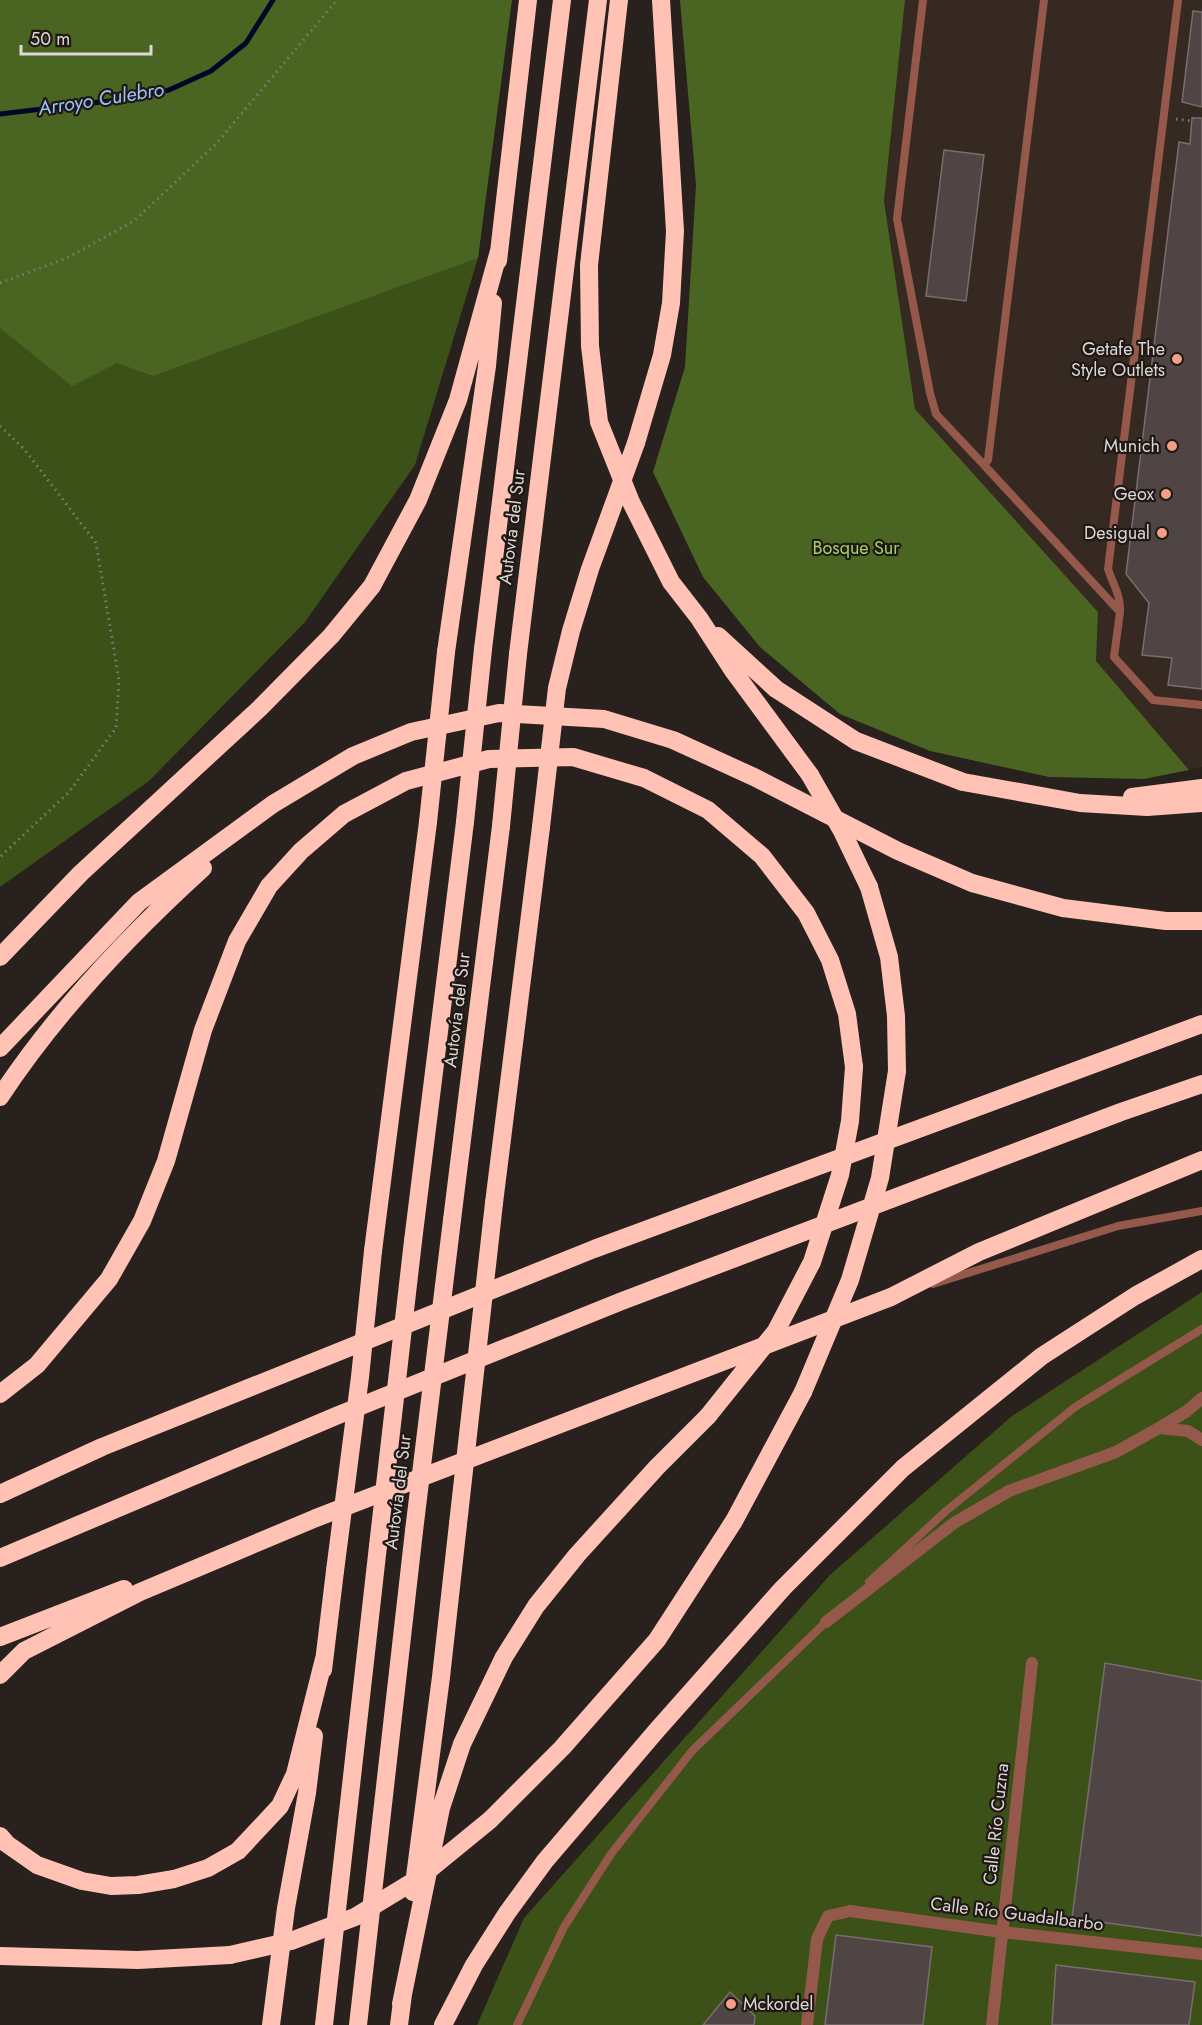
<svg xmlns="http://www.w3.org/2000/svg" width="1202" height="2025" viewBox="0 0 1202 2025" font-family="Jost,sans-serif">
<rect width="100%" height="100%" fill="#29211d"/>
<path fill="#362921" d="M905,0H1202V767L1189,770L1096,661L1098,612L915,409L884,201Z"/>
<path fill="#3b5117" d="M0,0H509L478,258L415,465L305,622L149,781L0,887Z
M1202,1292V2025H477L524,1918L830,1575L1012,1416Z"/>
<path fill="#4a6421" d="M0,0H512L478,258L153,376L117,363L72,386L0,328Z
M680,0H905L884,201L915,409L1098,612L1096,661L1189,770L1144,779L1049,777L930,751L840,714L760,647L703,577L653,472L685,367L696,185Z"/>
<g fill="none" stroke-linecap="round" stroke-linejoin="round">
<path stroke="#000627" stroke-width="5" d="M0,114L126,99L169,90L211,71L246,43L273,0"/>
</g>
<path fill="#4f4544" stroke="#796d6d" stroke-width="1.5" d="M1193,11L1202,12V107L1182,102Z
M1192,118H1202V689L1168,685L1172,658L1142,655L1149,603L1126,574L1179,142L1190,144Z
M944,150L984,155L966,301L926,296Z
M1105,1663L1202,1681V1936L1072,1918Z
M836,1935L932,1947L923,2025H825Z
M1056,1965L1195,1982L1189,2025H1052Z
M730,1992L755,2016L754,2025H703Z"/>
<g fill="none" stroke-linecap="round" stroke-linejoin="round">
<path stroke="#817a77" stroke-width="3" stroke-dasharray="1.5 4.5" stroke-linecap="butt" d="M1176,119L1192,121
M0,283L67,258L134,221L216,144L337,0
M0,426L25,450L96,543L119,680L116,728L69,792L0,857"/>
<path stroke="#95594c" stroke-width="8" d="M923,0L897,219L930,393L936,414L984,465
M1044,0L988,460L984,465L1120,612C1121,596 1113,584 1108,569L1178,0
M1120,612L1114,657L1153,700L1202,705
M933,1284L1118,1226L1202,1211
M869,1582L946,1511L1075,1407L1202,1329
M517,2025L564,1927L611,1854L692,1751L827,1621"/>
<path stroke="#95594c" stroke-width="12" d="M1159,1428L1188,1431L1202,1440
M826,1622L954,1523L1009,1491L1116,1452L1159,1428L1187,1411L1202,1398
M807,2025L817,1939L828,1916L850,1911L1002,1932L1202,1954
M992,2025L1032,1663"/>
<path stroke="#ffc2b4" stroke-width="18" d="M619,0L589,265L590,346L599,422L631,502L671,582L699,618L734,672L810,775
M498,261L528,0
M636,443L662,355L671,303L675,231L661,0
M718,636L776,689L856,741L963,782L1080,803L1147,807L1202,803
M483,649L562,0
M446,652L487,366L493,303
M518,654L598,0
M1132,797L1202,788
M869,887L889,957L896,1016L897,1071
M0,957L81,873L260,708L331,636L372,586L418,500L458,400L499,251
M0,1048L139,902L273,804L353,756L411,732L499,713L604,719L673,740L754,777L898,851L972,883L1063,908L1166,921H1202
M0,1097C56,1012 127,937 203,868
M494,1203L541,827
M452,1220L501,826
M413,1241L465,822
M373,1251L428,822
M0,1394L37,1365L109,1279L142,1221L166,1161L203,1030L237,941L269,886L301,851L344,814L406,781L489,759L573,757L644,778L708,810L762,856L806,913L830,960L847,1014L854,1067
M0,1494L102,1447L594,1249L1202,1024
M0,1558L336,1416L622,1301L1121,1112L1202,1084
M0,1637L124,1589
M323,1670L335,1571
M0,1675L24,1651L140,1592L316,1518L891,1297L979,1252L1202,1160
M490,1820L562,1748L657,1640L734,1521L803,1392
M0,1836L7,1844L37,1865L82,1881L111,1886L138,1885L174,1879L208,1868L238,1851L280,1806L295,1774L324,1659
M413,1892L441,1677L458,1524
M0,1956L138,1960L230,1955
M401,2004L441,1808L462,1744L504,1657L536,1606L577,1555L657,1467L708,1416
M271,2025L286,1908L307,1793L314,1736
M324,2025L378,1546
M358,2025L414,1531
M399,2025L403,1994
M443,2025L474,1965L507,1913L545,1861L657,1730L783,1588L903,1468L1042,1356L1135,1296L1202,1259"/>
<path stroke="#ffc2b4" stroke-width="18" d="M810,775L842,831L869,887
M428,822L446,652
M465,822L483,649
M501,826L518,654
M541,827L557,688L571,631L590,569L636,443
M803,1392L850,1280L880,1178L897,1071
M708,1416L776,1331L812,1262L840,1175L850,1121L854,1067
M458,1524L494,1203
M414,1531L452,1220
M378,1546L413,1241
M335,1571L360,1377L373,1251
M230,1955L291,1941L355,1917L419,1878L490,1820"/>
</g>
<g fill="#f49e89" stroke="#1f1814" stroke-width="2">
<circle cx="1177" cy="359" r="6"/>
<circle cx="1172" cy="446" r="6"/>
<circle cx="1166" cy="494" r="6"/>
<circle cx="1162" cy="533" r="6"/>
<circle cx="731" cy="2004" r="6"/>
</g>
<g text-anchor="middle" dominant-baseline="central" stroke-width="4.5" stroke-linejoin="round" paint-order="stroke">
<g font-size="18" fill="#dcd7d4" stroke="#1f1814" text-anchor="end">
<text x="1165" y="349">Getafe The<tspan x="1165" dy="21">Style Outlets</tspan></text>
<text x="1160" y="446">Munich</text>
<text x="1154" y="494">Geox</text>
<text x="1150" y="533">Desigual</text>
<text x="743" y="2004" text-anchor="start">Mckordel</text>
</g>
<g font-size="18" fill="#dcd7d4" stroke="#1f1814">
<text transform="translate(512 527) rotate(-83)">Autovía del Sur</text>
<text transform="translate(457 1010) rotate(-83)">Autovía del Sur</text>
<text transform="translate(398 1492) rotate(-83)">Autovía del Sur</text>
<text transform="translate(996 1824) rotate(-84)">Calle Río Cuzna</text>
<text transform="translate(1017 1914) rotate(7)">Calle Río Guadalbarbo</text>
</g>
<g font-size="18" fill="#a5d461" stroke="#1f1814">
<text x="856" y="548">Bosque Sur</text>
</g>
<g font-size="20" font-style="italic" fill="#9ac4fc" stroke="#1f1814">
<text transform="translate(101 99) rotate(-9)">Arroyo Culebro</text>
</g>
</g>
<path d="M21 45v9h130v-9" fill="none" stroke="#dcd7d4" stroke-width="3"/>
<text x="30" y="45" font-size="18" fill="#dcd7d4" stroke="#1f1814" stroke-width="4.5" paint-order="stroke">50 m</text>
</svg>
